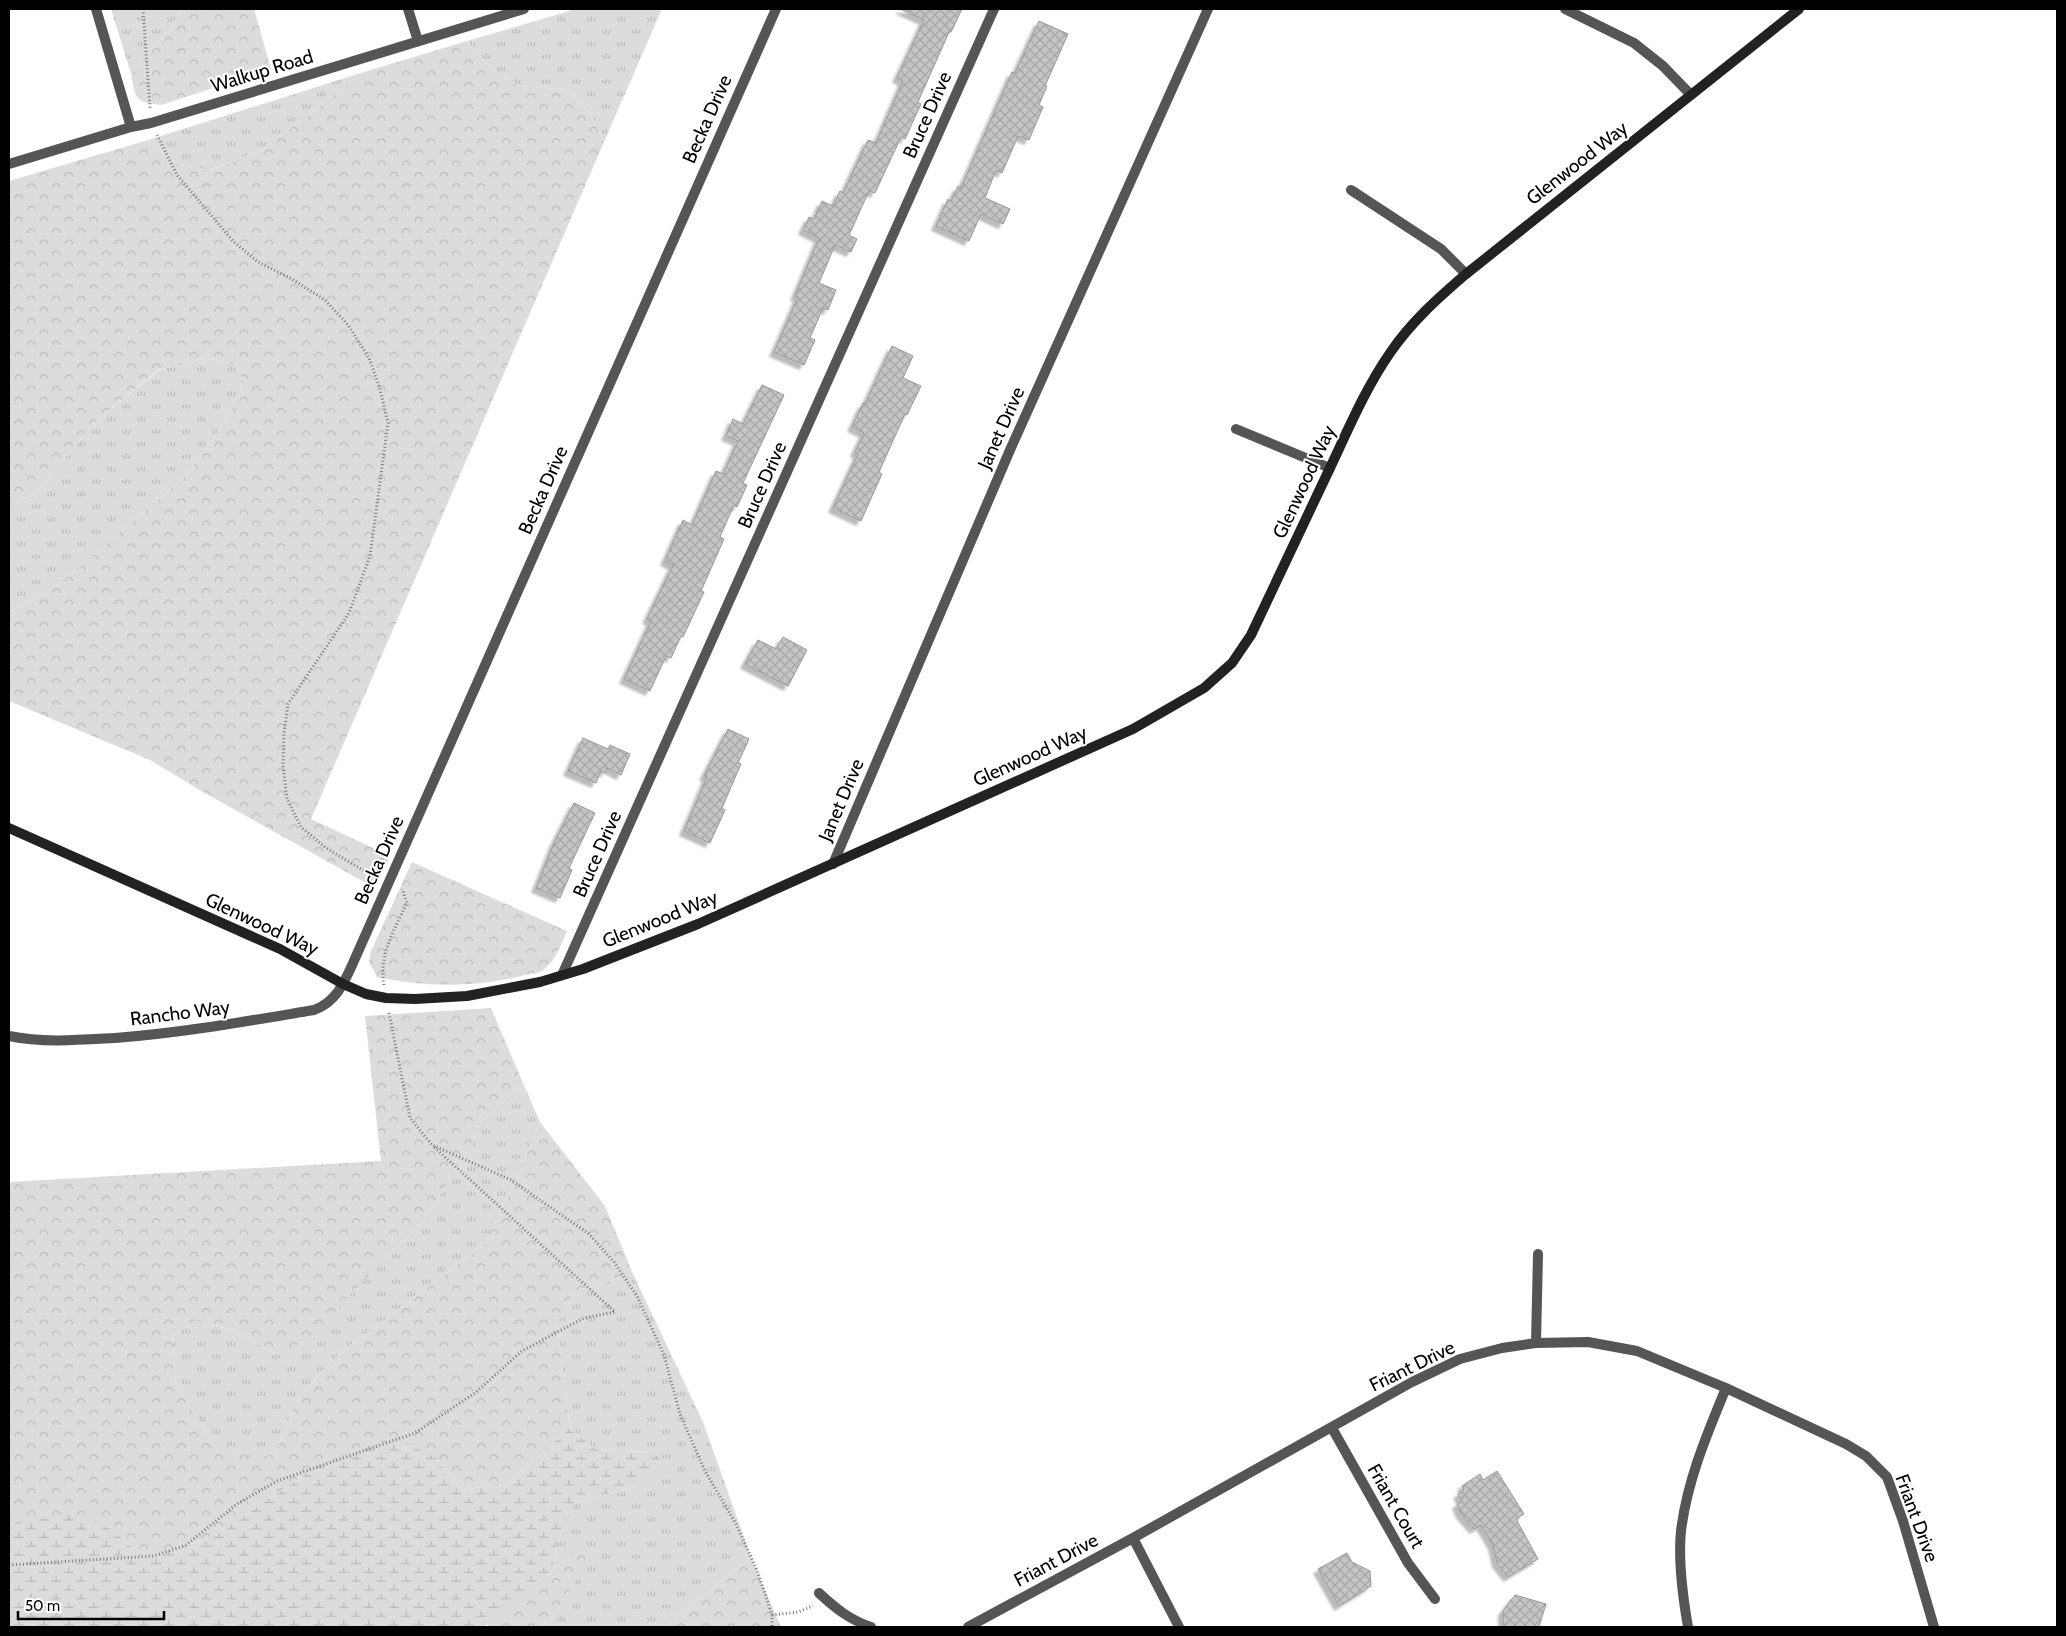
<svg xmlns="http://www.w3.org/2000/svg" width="2066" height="1636" viewBox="0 0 2066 1636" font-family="Cabin,sans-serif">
<defs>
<pattern id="grass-tufts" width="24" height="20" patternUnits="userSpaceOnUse" patternTransform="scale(1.25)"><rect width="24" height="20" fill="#dcdcdc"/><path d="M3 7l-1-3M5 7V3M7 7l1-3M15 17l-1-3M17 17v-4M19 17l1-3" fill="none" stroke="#bbb"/></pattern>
<pattern id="forest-crowns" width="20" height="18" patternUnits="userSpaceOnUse" patternTransform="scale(1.25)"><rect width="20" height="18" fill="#dcdcdc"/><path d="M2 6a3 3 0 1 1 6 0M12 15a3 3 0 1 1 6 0" fill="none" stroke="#bbb"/></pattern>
<pattern id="wetland-marsh" width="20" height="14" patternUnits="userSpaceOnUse" patternTransform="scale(1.25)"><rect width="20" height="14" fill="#dcdcdc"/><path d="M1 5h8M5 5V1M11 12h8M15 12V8" fill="none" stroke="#bbb"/></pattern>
<pattern id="building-cross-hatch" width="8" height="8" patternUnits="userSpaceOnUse" patternTransform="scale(1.25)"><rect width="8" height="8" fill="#c4c4c4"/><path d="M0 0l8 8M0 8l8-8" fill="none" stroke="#a7a7a7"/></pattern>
<filter id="shadow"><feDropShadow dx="-4.5" dy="4.5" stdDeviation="1" flood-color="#0004"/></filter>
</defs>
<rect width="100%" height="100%" fill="#fff"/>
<path fill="url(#grass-tufts)" d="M111,9H181L170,29L131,74Z
M576,9H662L604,142L590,113L568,90L520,86L489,67L467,41Z
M364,72L261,151L209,170L175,163L148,140Z
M207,358L235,365L244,382L230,414L188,474L56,587L9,612V505L35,494L95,422L159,370Z
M523,1083L540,1122L516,1180L484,1245L338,1355L298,1397L275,1454L250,1458L206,1432L176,1385L172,1335L198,1319L237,1332L275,1354L376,1267L421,1224L468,1153L482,1121Z
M633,1274L703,1422L751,1557L664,1627H539L549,1621L590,1558L589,1546L553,1569L557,1543L575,1502L637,1486L652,1452L596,1450L570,1428L557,1324L575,1291Z"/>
<path fill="url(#forest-crowns)" d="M181,9H254L271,69L161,105C134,102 136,99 131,74L170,29Z
M467,41L489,67L520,86L568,90L590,113L604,142L311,819L390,856L375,888L203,792L150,760L9,701V612L56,587L188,474L230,414L244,382L235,365L207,358L158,370L95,422L35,494L9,505V181L148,140L175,163L210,170L261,151L364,72Z
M412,862L567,931C561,945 556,960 543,970C538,974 528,974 521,976C474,988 424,987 377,977L369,962L371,951Z
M491,1008L523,1083L482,1121L468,1153L421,1224L376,1267L309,1340L275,1354L237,1332L198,1319L172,1335L176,1385L206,1432L250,1458L275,1454L298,1397L338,1355L484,1245L516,1180L540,1122L605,1206L633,1274L575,1291L557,1324L570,1428L509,1483L462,1490L435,1457L322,1463L212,1537L145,1558L111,1529L9,1524V1182L381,1161L365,1016Z
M589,1545L591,1558L549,1621L539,1627H490L487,1625L553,1569Z
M751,1557L781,1627H664Z"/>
<path fill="url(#wetland-marsh)" d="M570,1428L596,1450L652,1452L664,1462L637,1486L575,1502L557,1543L553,1569L502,1614L484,1627H9V1524H19L68,1512L111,1529L145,1558L212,1537L322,1463L393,1437L435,1457L462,1490L509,1483Z"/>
<path fill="url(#building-cross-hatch)" stroke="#999" filter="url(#shadow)" d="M900,9H962L951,32H949L918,102L921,104L905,139L901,137L875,193L869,191L849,235L857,239L851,252L835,245L819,283L836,290L828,310L823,308L810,338L815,340L804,365L774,352L798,297L795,296L819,238L803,230L809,217L814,219L822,201L833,206L840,191L843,193L868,140L876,143L903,81L897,78L924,20Z
M1039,21L1068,34L1045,86H1047L1039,105L1043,107L1029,140L1018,136L1002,173L996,170L985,198L1010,209L1003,224L981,214L969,241L936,226L948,199L951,201L958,186L961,188L1012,72L1015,73Z
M892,346L913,356L903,378L921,386L907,415L905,414L879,472L882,474L861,521L833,508L858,454L855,452L864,433L852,427L863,403L865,404Z
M762,385L784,395L743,483L747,485L737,507L734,505L720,537L724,539L701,591L704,592L683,637L681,636L671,658L666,656L650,691L624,679L651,621L647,619L673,565L665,561L683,520L692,525L716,471L723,474L738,441L726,436L733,419L743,424Z
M783,637L807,650L788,686L745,664L758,640L776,649Z
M728,729L749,739L738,763L741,764L722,808L725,810L710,843L684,831L707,777L704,776Z
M583,738L608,749L610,745L630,754L621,775L607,768L605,773L601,771L596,783L568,771Z
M574,803L595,813L569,868L572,870L560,898L536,888L554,843Z
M1497,1471L1524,1514L1516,1519L1538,1559L1508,1577L1497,1563L1493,1545L1481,1525L1474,1529L1461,1514L1457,1504L1462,1501L1458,1494L1464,1490L1462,1486L1480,1474L1483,1480Z
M1347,1553L1352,1562L1370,1571L1371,1586L1339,1606L1318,1569Z
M1515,1595L1546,1604L1539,1627H1503V1611Z"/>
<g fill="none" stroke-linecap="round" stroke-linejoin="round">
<path stroke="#777" stroke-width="3" stroke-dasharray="1 2.5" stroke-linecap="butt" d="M143,9L150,108
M157,135L177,175L233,241L258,262L290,278L325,300L348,325L369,358L380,389L388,423L370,556L349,613L288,704L284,733L283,766L287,799L301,827L326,848L376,878
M384,985C378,956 395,928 407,903L402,889
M389,1013L410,1118L432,1145L511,1180L589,1234L614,1262L637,1296L664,1355L680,1414L705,1471L736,1524L757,1570L772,1615V1627
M9,1565L154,1556L186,1545L237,1504L277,1481L415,1433L475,1393L522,1351L584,1318L615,1312L434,1147
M772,1615L798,1612L813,1606"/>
<path stroke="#555" stroke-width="10" d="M96,9L131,127
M408,9L418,41
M1565,9L1634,43L1663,66L1691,95
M9,164L131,127L151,123L524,9
M1351,190L1441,249L1466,274
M1236,429L1330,468
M833,864L1010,450L1208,9
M562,975L994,9
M9,1036C44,1043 79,1040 115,1038C182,1033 248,1021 314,1010C336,1002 344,983 353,963L776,9
M1536,1343L1538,1254
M1332,1428L1408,1563L1435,1599
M1133,1538L1179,1627
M819,1593C835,1608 850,1620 871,1627
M968,1627L1133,1538L1412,1382L1460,1359L1502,1348L1536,1343L1588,1342L1637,1351L1726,1388L1846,1444L1866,1456L1887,1477L1903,1521L1934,1627
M1688,1627C1683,1598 1678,1560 1681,1531C1687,1481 1707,1434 1726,1388"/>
<path stroke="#222" stroke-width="10" d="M9,828L280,949L343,984L366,994L386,998L415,999L467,996L540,982L583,969L698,924L1133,729L1204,688L1232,663L1251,635C1277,580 1303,525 1329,470C1348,430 1365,389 1390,353C1411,322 1438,298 1466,274L1799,9"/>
</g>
<g text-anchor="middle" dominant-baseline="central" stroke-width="4" stroke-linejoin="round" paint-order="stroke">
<g font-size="19" fill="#000" stroke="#fff">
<text transform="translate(262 71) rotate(-17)">Walkup Road</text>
<text transform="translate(927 115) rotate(-66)">Bruce Drive</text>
<text transform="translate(707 119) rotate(-66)">Becka Drive</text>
<text transform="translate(1577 163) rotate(-38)">Glenwood Way</text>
<text transform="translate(1001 428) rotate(-66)">Janet Drive</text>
<text transform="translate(1304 482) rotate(-65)">Glenwood Way</text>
<text transform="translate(762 485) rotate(-66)">Bruce Drive</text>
<text transform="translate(543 490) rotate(-66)">Becka Drive</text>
<text transform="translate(1030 756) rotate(-24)">Glenwood Way</text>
<text transform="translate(841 800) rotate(-67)">Janet Drive</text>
<text transform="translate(597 854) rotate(-66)">Bruce Drive</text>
<text transform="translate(379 860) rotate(-66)">Becka Drive</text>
<text transform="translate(660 919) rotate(-22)">Glenwood Way</text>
<text transform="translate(262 924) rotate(25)">Glenwood Way</text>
<text transform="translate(180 1013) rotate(-7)">Rancho Way</text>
<text transform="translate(1412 1366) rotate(-26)">Friant Drive</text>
<text transform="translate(1396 1506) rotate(60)">Friant Court</text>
<text transform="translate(1917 1518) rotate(70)">Friant Drive</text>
<text transform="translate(1056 1560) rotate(-28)">Friant Drive</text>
</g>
</g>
<rect width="2066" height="1636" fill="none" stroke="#000000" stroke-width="20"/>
<path d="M18 1611v8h146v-8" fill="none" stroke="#000000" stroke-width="2.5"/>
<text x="25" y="1611" font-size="15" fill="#000000" stroke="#ffffff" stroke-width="4" paint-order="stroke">50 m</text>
</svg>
